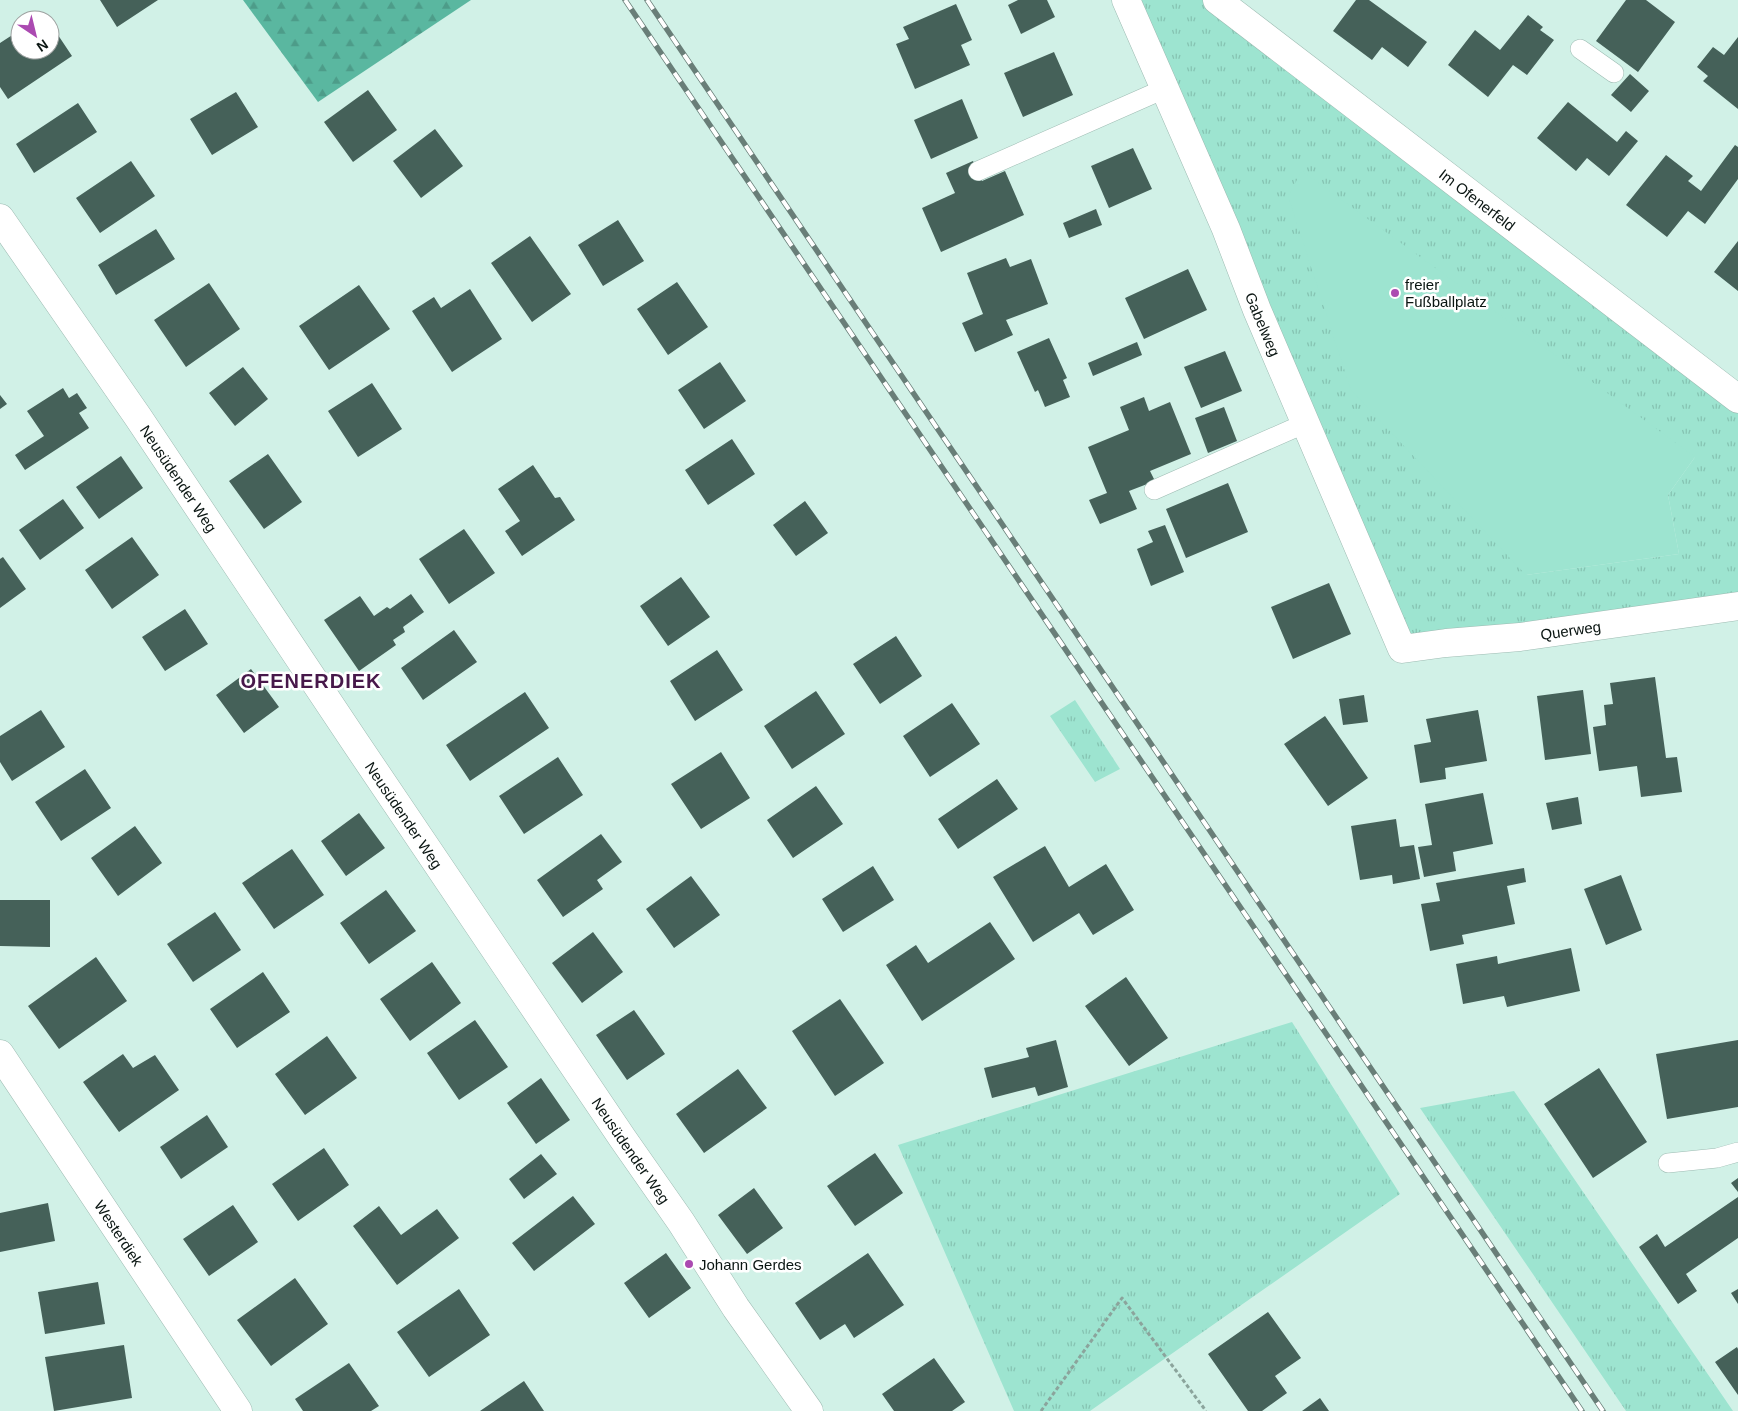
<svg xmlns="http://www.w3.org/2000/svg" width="1738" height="1411" viewBox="0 0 1738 1411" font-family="Arial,sans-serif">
<defs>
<pattern id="forest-firs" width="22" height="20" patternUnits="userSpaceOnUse" patternTransform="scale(1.25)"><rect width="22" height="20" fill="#5ab7a0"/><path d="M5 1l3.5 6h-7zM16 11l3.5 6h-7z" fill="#4d9c89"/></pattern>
<pattern id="park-tufts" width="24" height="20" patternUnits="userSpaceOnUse" patternTransform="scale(1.25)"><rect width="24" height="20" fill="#9de4d0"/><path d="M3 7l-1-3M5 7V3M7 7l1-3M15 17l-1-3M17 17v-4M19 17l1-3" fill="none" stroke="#86c3b2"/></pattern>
</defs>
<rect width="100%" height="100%" fill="#d1f1e7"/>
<path fill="url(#forest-firs)" d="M243,0H471L318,102Z"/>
<path fill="url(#park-tufts)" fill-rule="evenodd" d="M1125,0H1215L1738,399V606L1402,649ZM1695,457L1668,495L1679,554L1526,575Z
M1075,700L1120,769L1095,782L1050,716Z
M1292,1022L1400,1194L1090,1411H1014L898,1145Z
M1514,1091L1733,1411H1626L1420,1108Z"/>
<path fill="#9de4d0" d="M1302,171L1695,457L1668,495L1679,554L1526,575L1351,390L1288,196Z"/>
<path fill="#456159" d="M100,0H158L117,27Z
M1018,0H1047L1055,17L1021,34L1008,5Z
M1356,0H1369L1427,42L1408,67L1382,47L1372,60L1333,31Z
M1626,0H1646L1675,22L1638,72L1596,41Z
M956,4L972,40L961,45L970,65L915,89L896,44L909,39L903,27Z
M44,14L48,20H35Z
M1528,15L1543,27L1540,30L1554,40L1527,75L1513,65L1488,97L1448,65L1475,30L1500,50Z
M50,23L72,56L8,99L0,87V43L20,30V50H50Z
M1738,37V109L1703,81L1708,76L1697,67L1713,47L1724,55Z
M1054,52L1073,95L1023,117L1004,73Z
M1630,74L1649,91L1631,112L1611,95Z
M368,90L397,130L353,162L324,122Z
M236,92L258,127L212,155L190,119Z
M962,99L978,138L931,159L914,120Z
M1568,102L1617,142L1626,131L1638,141L1609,176L1587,158L1576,171L1537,138Z
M78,103L97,132L34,173L16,144Z
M435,129L463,166L421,198L393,161Z
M1735,145L1738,147V179L1705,224L1688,211L1667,237L1626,205L1666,155L1693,176L1688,181L1701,191Z
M1133,148L1152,189L1109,208L1091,166Z
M131,161L155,196L100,233L76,198Z
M973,161L982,181L1005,171L1024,215L941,252L922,208L955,193L946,173Z
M1096,209L1102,225L1069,238L1063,223Z
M618,220L644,261L603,286L578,245Z
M156,229L175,259L116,295L98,265Z
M530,236L571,294L532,322L491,263Z
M1738,241V291L1714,272Z
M1006,258L1010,267L1031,259L1048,304L1006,320L1013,335L975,352L962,323L983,314L967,273Z
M1188,269L1207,310L1144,339L1125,298Z
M677,282L708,327L668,355L637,309Z
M209,283L240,329L186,367L154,320Z
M359,285L390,329L329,370L299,326Z
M470,289L502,339L452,372L412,311L434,297L441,308Z
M1049,338L1067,378L1063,380L1070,397L1045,407L1038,390L1035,392L1017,352Z
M1137,342L1142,355L1093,376L1088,363Z
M1225,351L1242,391L1201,408L1184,367Z
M720,362L746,401L704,429L678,390Z
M243,367L268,399L235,426L209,393Z
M372,383L402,429L358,457L328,411Z
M63,388L69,398L77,393L87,408L79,413L89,428L25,470L15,455L44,436L27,411Z
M0,395L7,404L0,409Z
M1144,397L1149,411L1170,402L1191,454L1150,471L1155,481L1129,491L1137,509L1100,524L1089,500L1107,493L1088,447L1129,430L1120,407Z
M1224,407L1237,441L1208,453L1195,418Z
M732,439L755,474L708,505L685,470Z
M268,454L302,502L264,529L229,481Z
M121,456L143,488L99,519L76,487Z
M533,465L555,498L560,497L575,520L522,556L505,531L520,521L498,489Z
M1228,483L1248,532L1186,558L1166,509Z
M63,499L84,528L40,560L19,530Z
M805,501L828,533L796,556L773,525Z
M1165,525L1184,572L1151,586L1137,549L1153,542L1148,531Z
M464,529L495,573L449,604L419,559Z
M132,537L159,575L112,609L85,570Z
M3,557L26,589L0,608V559Z
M681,577L710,617L668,646L640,606Z
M1329,583L1351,634L1293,659L1271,607Z
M411,594L424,612L403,627L405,632L393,640L396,645L359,671L324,620L360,596L374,616L387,607L390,609Z
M185,609L208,644L165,671L142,637Z
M454,630L477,662L423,700L401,668Z
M896,636L922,676L880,704L853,664Z
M717,650L743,690L695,721L670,681Z
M251,669L279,707L244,733L216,695Z
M1655,677L1666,758L1677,757L1682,792L1641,797L1637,766L1599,771L1593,727L1606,725L1604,705L1613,704L1610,683Z
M1583,690L1591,754L1545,760L1537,696Z
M816,691L845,734L792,769L764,726Z
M525,692L549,728L470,781L446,745Z
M1364,695L1368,722L1343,725L1339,699Z
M952,703L980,744L930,777L903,736Z
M41,710L65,747L12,781L0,762V736Z
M1478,710L1487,761L1445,768L1446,779L1420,783L1414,745L1431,742L1426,719Z
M1325,716L1368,778L1328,806L1284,744Z
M721,752L750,798L701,829L671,784Z
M558,757L583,795L524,834L499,796Z
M85,769L111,808L61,841L35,802Z
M997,779L1018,809L958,849L938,819Z
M816,786L843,824L793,858L767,820Z
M1483,793L1493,844L1453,852L1456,871L1424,877L1418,847L1432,845L1425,804Z
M1578,797L1582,824L1552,830L1546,803Z
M359,813L385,848L346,876L321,841Z
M1396,819L1400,847L1414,845L1420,879L1393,884L1392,875L1360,880L1351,826Z
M135,826L162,863L118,896L91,858Z
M601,834L622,862L597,880L603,889L563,917L537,880Z
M1045,846L1069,887L1106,864L1134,910L1093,935L1079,913L1033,942L993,877Z
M292,849L324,895L274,929L242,883Z
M873,866L894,900L843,932L822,899Z
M1524,868L1526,882L1507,886L1515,924L1462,935L1464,944L1430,951L1421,904L1440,901L1436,883Z
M1621,875L1642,930L1606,945L1584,889Z
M691,876L720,915L674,948L646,909Z
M386,890L416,931L369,964L340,923Z
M0,900H50V947L0,946Z
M215,912L241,950L193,982L167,944Z
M990,922L1015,959L922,1021L886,965L916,945L928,963Z
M593,932L623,972L582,1003L552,963Z
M1571,948L1580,991L1507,1007L1504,996L1463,1004L1456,964L1497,956L1498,964Z
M96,957L127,1001L59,1049L28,1006Z
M432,962L461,1003L410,1041L380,999Z
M263,972L290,1012L237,1048L210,1009Z
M1126,977L1168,1038L1129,1066L1085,1006Z
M840,999L884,1063L835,1096L792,1031Z
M634,1010L665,1054L627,1080L596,1035Z
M475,1020L508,1067L459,1100L427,1053Z
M327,1036L357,1078L305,1115L275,1074Z
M1056,1040L1068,1087L1038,1096L1035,1087L992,1098L984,1068L1029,1057L1026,1048Z
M1738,1040V1107L1667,1119L1656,1054Z
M123,1054L133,1068L155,1055L179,1090L119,1132L83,1082Z
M1599,1068L1647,1142L1593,1178L1544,1104Z
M738,1069L767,1108L704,1153L676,1114Z
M541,1078L570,1120L536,1144L507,1103Z
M207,1115L228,1147L181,1179L160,1147Z
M324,1148L349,1185L298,1221L272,1184Z
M875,1153L903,1193L855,1226L827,1186Z
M541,1154L557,1174L524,1199L509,1179Z
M1738,1178V1192L1731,1183Z
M754,1188L783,1228L747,1254L718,1215Z
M573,1196L595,1224L534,1271L512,1243Z
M1738,1197V1238L1686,1274L1697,1291L1678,1304L1639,1247L1657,1234L1665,1247Z
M48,1203L55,1241L0,1252V1213Z
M233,1205L258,1242L209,1276L183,1239Z
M379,1206L401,1235L437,1209L459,1238L397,1285L353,1226Z
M666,1253L691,1288L649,1318L624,1283Z
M868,1253L904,1305L854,1338L845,1324L820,1340L795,1303Z
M295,1278L328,1324L271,1366L237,1320Z
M98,1282L105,1324L45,1334L38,1292Z
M459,1289L490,1335L429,1377L397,1332Z
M1738,1289V1304L1731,1293Z
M1268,1312L1301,1358L1275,1376L1287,1393L1262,1411H1248L1208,1354Z
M124,1345L132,1398L54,1411L45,1357Z
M1737,1347L1738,1349V1395L1715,1362Z
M934,1358L965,1402L952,1411H894L882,1394Z
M349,1363L379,1406L371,1411H303L295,1399Z
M524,1381L544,1411H480Z
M1320,1398L1329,1411H1302Z"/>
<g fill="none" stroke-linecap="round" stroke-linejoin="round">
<g stroke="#9dbbb2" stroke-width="20">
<path id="service" d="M1580,49L1614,73
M978,171L1164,89
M1154,490L1306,423
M1668,1163L1717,1158L1738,1152"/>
</g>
<g stroke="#9dbbb2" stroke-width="29">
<g id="minor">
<path id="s1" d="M1126,0L1226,229L1257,310L1402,649L1446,643L1520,637L1738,606"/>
<path id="s2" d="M1217,0L1738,399"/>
<path id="s3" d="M0,218L138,417L355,742L623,1139L681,1222L736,1308L809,1411"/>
<path id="s4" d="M0,1054L238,1411"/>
</g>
</g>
<path stroke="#8ba49c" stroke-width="3" stroke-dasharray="4 2.5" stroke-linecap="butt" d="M1041,1411L1122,1298L1206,1411"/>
<use href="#service" stroke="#fff" stroke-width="19"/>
<use href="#minor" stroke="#fff" stroke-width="28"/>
<g stroke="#697e78" stroke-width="5.5">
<path id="rail" d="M625,0L1582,1411
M647,0L1603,1411"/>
</g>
<use href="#rail" stroke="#fff" stroke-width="4" stroke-dasharray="11" stroke-linecap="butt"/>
</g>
<g fill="#ab4ab1" stroke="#fff" stroke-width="2">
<circle cx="1395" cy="293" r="5"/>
<circle cx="689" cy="1264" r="5"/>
</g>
<g text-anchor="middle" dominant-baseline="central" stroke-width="5" stroke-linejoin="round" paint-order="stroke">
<g font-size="15" fill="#0a1512" stroke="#fff">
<text stroke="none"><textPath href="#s2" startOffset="328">Im Ofenerfeld</textPath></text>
<text stroke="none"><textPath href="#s1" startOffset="352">Gabelweg</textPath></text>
<text stroke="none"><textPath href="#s3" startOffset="316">Neusüdender Weg</textPath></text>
<text stroke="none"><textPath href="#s1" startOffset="875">Querweg</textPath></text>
<text stroke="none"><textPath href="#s3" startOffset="721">Neusüdender Weg</textPath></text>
<text stroke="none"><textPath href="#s3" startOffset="1126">Neusüdender Weg</textPath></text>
<text stroke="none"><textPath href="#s4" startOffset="215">Westerdiek</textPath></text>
</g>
<g font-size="15" fill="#0a1512" stroke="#fff" text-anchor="start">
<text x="1405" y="284">freier<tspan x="1405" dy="17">Fußballplatz</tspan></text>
<text x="699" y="1264">Johann Gerdes</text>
</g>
<g font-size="20" font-weight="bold" letter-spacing="1" fill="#47184a" stroke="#fff">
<text x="311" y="681">OFENERDIEK</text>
</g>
</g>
<g transform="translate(35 35) rotate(145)"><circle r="24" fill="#ffffff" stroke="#9da1a0"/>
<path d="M0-4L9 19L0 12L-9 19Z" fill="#ab4ab1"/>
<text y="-8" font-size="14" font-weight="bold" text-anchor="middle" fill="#0a1512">N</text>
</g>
</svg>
